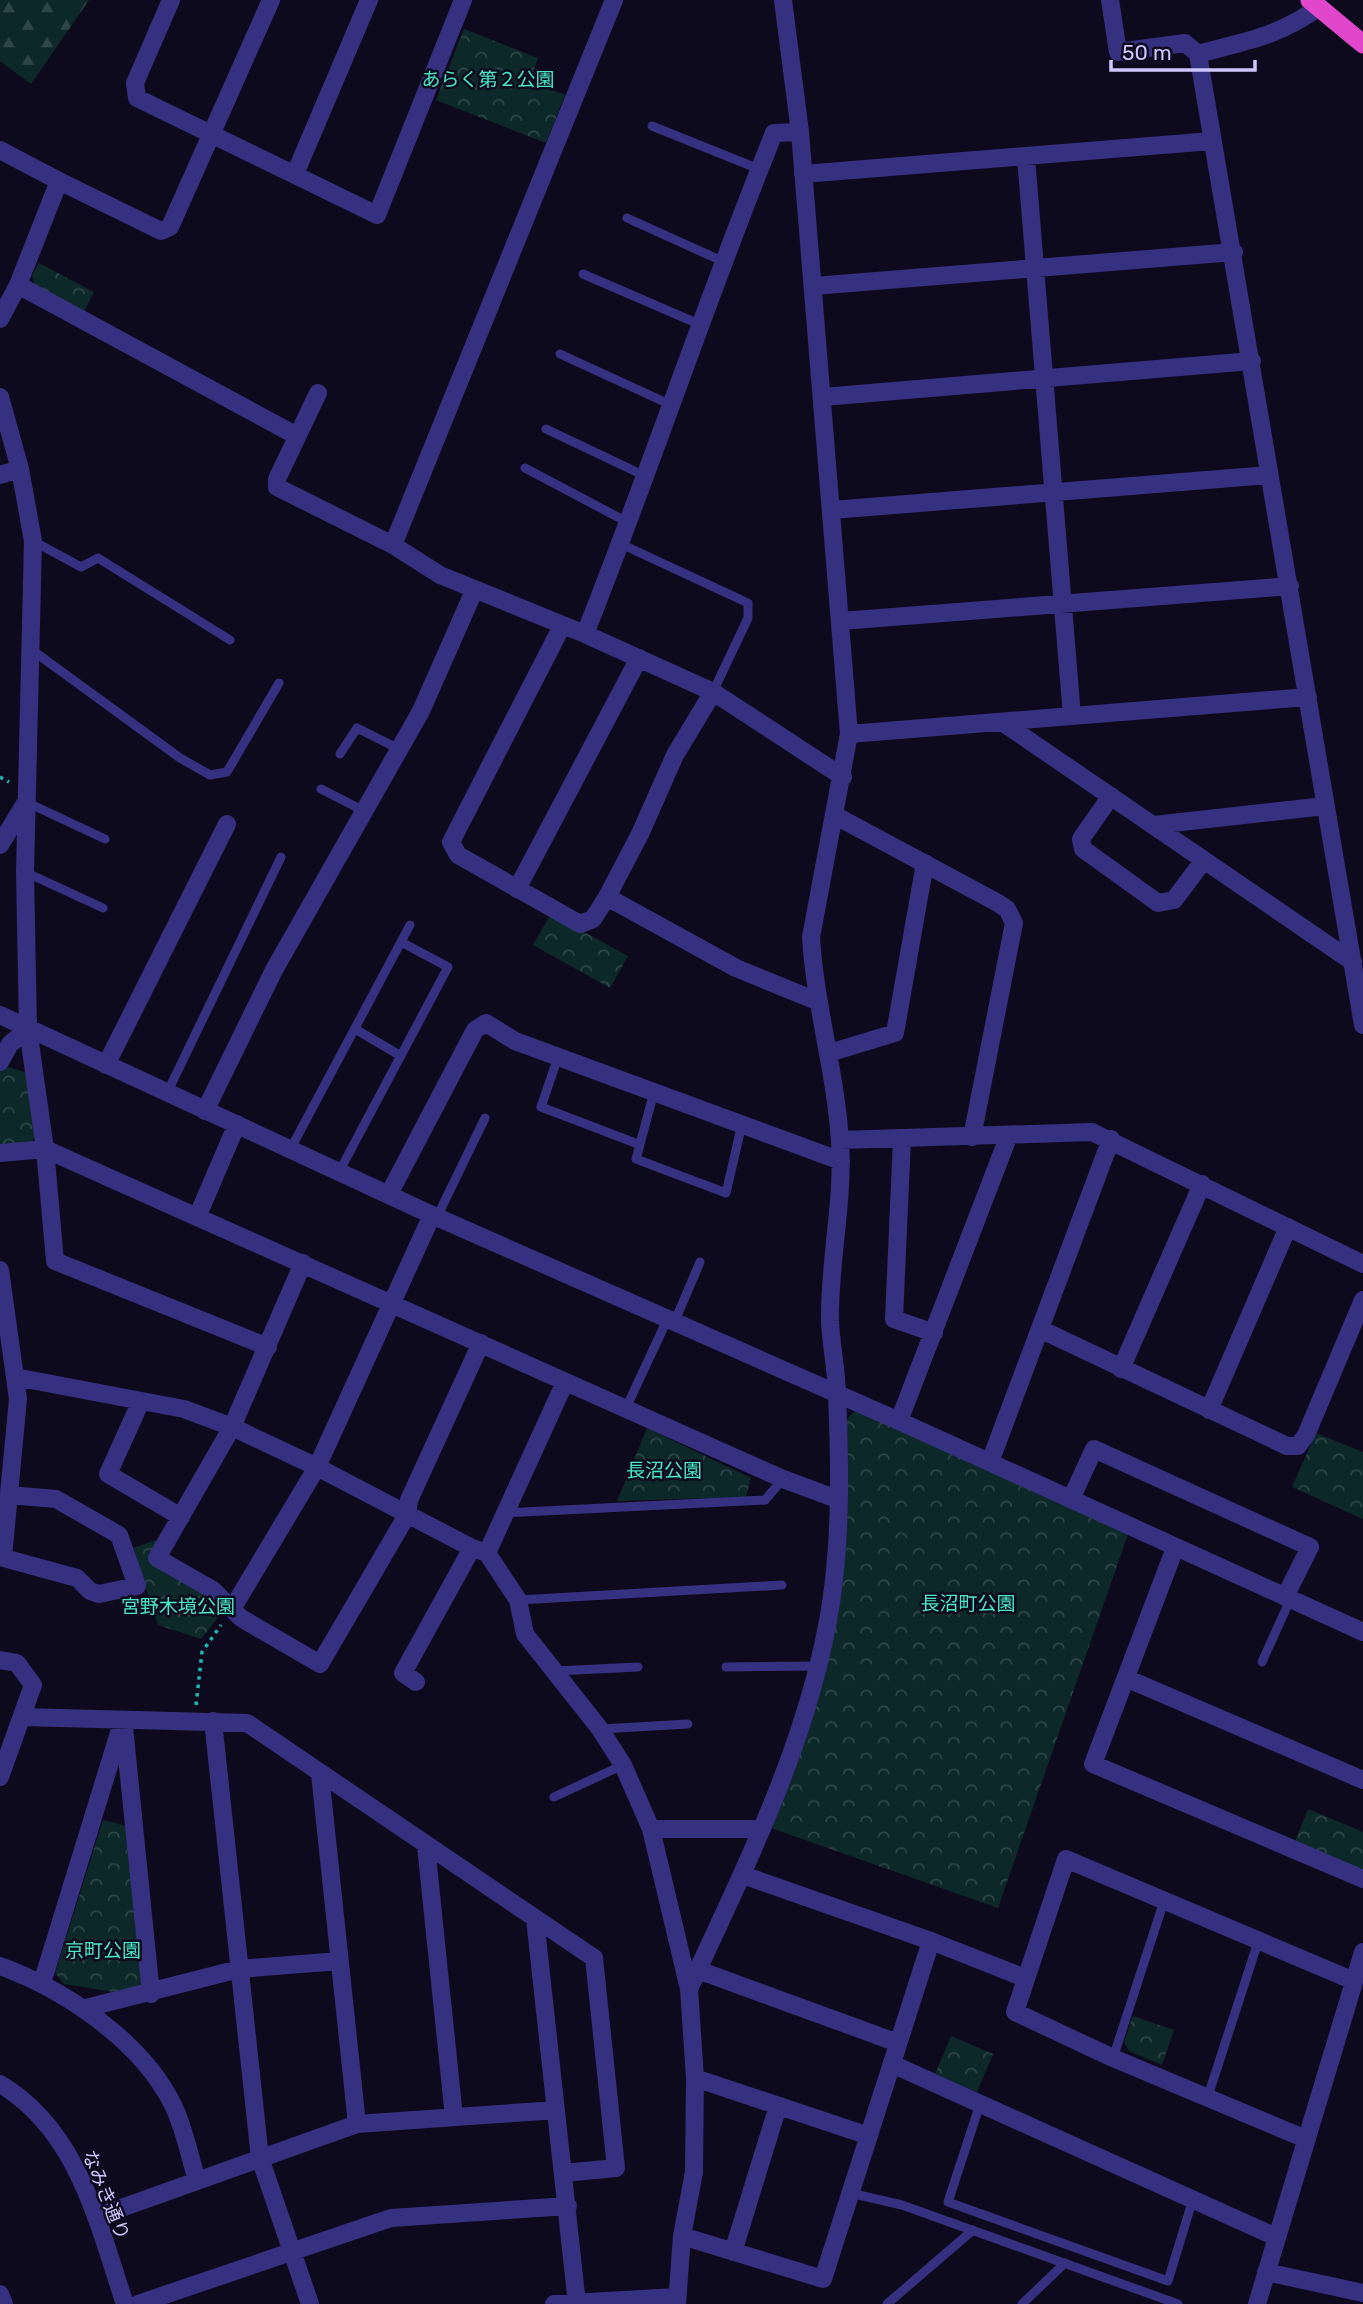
<svg xmlns="http://www.w3.org/2000/svg" width="1363" height="2304" viewBox="0 0 1363 2304" font-family="Rubik,'Noto Sans JP',sans-serif">
<defs>
<pattern id="forest-firs" width="22" height="20" patternUnits="userSpaceOnUse" patternTransform="scale(1.75)"><rect width="22" height="20" fill="#0c2828"/><path d="M5 1l3.5 6h-7zM16 11l3.5 6h-7z" fill="#2e4648"/></pattern>
<pattern id="park-crowns" width="20" height="18" patternUnits="userSpaceOnUse" patternTransform="scale(1.75)"><rect width="20" height="18" fill="#0c2828"/><path d="M2 6a3 3 0 1 1 6 0M12 15a3 3 0 1 1 6 0" fill="none" stroke="#2e4648"/></pattern>
</defs>
<rect width="100%" height="100%" fill="#0e0a1d"/>
<path fill="url(#forest-firs)" d="M0,0H89L31,84L0,61Z"/>
<path fill="url(#park-crowns)" d="M464,29L538,58L530,81L565,95L546,143L436,100Z
M39,263L94,292L84,312L35,287L32,275Z
M551,914L628,956L610,988L533,945Z
M3,1065L27,1073L36,1136L29,1145L0,1148V1072Z
M856,1410L1128,1534L998,1908L771,1828L823,1683L842,1576L847,1419Z
M647,1428L751,1478L746,1497L617,1501Z
M1316,1433L1363,1452V1519L1292,1487Z
M162,1538L149,1559L212,1598L219,1616L201,1639L158,1625L133,1548Z
M1308,1809L1363,1832V1873L1294,1844Z
M103,1820L128,1826L146,1987L138,1996L64,1984L55,1973Z
M1133,2016L1174,2030L1162,2065L1129,2051L1124,2042Z
M951,2036L993,2054L977,2092L935,2074Z"/>
<g fill="none" stroke-linecap="round" stroke-linejoin="round">
<path stroke="#22b7b3" stroke-width="3.5" stroke-dasharray="3.5 5" stroke-linecap="butt" d="M0,777L9,782
M196,1705L202,1652L221,1625"/>
<path stroke="#363081" stroke-width="9" d="M652,126L759,169
M627,218L722,261
M583,274L701,325
M560,354L669,404
M546,429L645,476
M525,468L629,523
M33,541L81,567L98,558L230,640
M621,544L748,603V618L713,692
M32,650L180,758L210,775L227,772L279,683
M340,754L357,728L399,749
M321,789L364,811
M26,802L105,839
M25,872L103,908
M355,1029L401,1056
M558,1057L541,1107L638,1144
M654,1092L636,1159L726,1193L742,1124
M167,1093L281,857
M290,1150L410,925
M339,1172L448,967L401,942
M437,1217L485,1118
M674,1323L700,1262
M626,1408L667,1320
M505,1513L765,1500L783,1479
M518,1600L782,1585
M1262,1662L1290,1600
M726,1667L819,1666
M555,1671L638,1667
M601,1729L688,1724
M554,1797L623,1765
M1113,2058L1164,1901
M1208,2096L1258,1942
M980,2104L948,2202L1168,2281L1193,2199
M850,2193L902,2205L1178,2304
M887,2304L973,2230
M1022,2304L1065,2263"/>
<path stroke="#363081" stroke-width="18" d="M171,0L135,83L137,98L377,215L463,0
M1110,0L1118,52L1185,43L1198,54L1363,1025
M1198,54C1245,41 1278,37 1319,7
M0,150L59,181
M1026,158L1072,716
M295,174L369,0
M803,174L1212,141
M18,285L297,436
M814,286L1234,252
M0,319L18,285L59,181L161,231L170,227L271,0
M318,393L277,479V487L393,545L440,575L585,634L713,692L843,777
M0,397L20,469L33,541L25,872L28,1029L45,1149L55,1261L268,1347
M823,397L1252,361
M0,475L20,469
M832,510L1269,475
M393,545L614,0
M841,621L1290,586
M562,626L451,842L458,855L580,924L593,919L607,897L640,834L675,755L713,692
M585,634C651,468 707,298 774,133L800,132
M1002,722L1353,962
M849,734L1308,697
M1111,796L1081,839L1083,849L1158,903L1174,900L1204,860
M836,816L998,903L1007,909L1014,923L972,1137
M1154,825L1325,806
M0,845L26,802
M517,889L639,658
M607,897L736,968L819,1002
M0,1015L432,1215L899,1421L1363,1632
M829,1053L895,1033L925,863
M0,1062L10,1044L28,1029
M106,1065L227,824
M205,1111L274,970L421,711L474,591
M902,1139L894,1319L934,1333
M840,1140L1092,1132L1363,1264
M0,1153L45,1149L783,1479L837,1499
M389,1194L475,1030L486,1023L515,1041L841,1161
M198,1215L237,1124
M303,1263L232,1427L157,1558L213,1590L241,1618L320,1664L407,1515L409,1500L481,1343
M0,1270L18,1399L3,1557
M1042,1330L1287,1446H1298L1306,1435L1363,1300
M1121,1369L1202,1184
M15,1377L184,1409L232,1427L317,1467L472,1548L487,1553
M565,1382L487,1553L518,1600L525,1634L600,1729L623,1765L651,1829L689,1989L695,2078L694,2172L682,2236L677,2304
M141,1401L108,1474L181,1517
M1209,1410L1288,1227
M899,1421L1009,1135
M990,1462L1111,1139
M1071,1499L1094,1449L1310,1547L1285,1597
M1175,1548L1093,1764L1363,1879
M0,1557L77,1578L90,1591L99,1594L137,1586L119,1535L56,1499L9,1495
M232,1609L317,1467L432,1215
M0,1660L17,1663L33,1685L0,1777
M1128,1679L1363,1780
M416,1682L403,1673L472,1548
M23,1717L247,1723L594,1958L616,2168L564,2173
M213,1721L260,2158L310,2304
M124,1727L151,1994
M320,1774L357,2124
M651,1829H760
M426,1846L454,2117
M743,1875L931,1941L1025,1978
M535,1919L577,2304
M0,1966C65,1990 140,2040 172,2103C184,2126 189,2155 197,2180
M698,1970L898,2043
M42,1983L123,1720
M689,1989C746,1865 810,1739 831,1603C841,1536 840,1464 837,1396C837,1371 831,1346 830,1321C829,1261 844,1201 840,1142C836,1073 815,1006 811,937L849,734L800,132L783,0
M86,2008L239,1969L339,1961
M892,2064L1276,2237
M695,2078L869,2136
M1306,2139L1113,2058L1015,2012L1066,1859L1354,1981
M96,2217L357,2124L556,2110
M682,2236L823,2279L931,1941
M733,2252L778,2106
M1266,2272L1363,2293
M0,2294L4,2304
M138,2304L391,2218L568,2206
M554,2304L677,2297
M1257,2304L1363,1952"/>
<path stroke="#363081" stroke-width="18" d="M0,2084C78,2130 98,2224 125,2304"/>
<path stroke="#e047ca" stroke-width="19" d="M1310,0L1363,44"/>
</g>
<g text-anchor="middle" dominant-baseline="central" stroke-width="5" stroke-linejoin="round" paint-order="stroke">
<g font-size="19" fill="#48e9c6" stroke="#0e0a1d">
<text x="488" y="79">あらく第２公園</text>
<text x="664" y="1470">長沼公園</text>
<text x="968" y="1603">長沼町公園</text>
<text x="178" y="1606">宮野木境公園</text>
<text x="103" y="1950">京町公園</text>
</g>
<g font-size="19" fill="#cec6ff" stroke="#0e0a1d">
<text transform="translate(106 2195) rotate(68)">なみき通り</text>
</g>
</g>
<path d="M1111 60v10h144v-10" fill="none" stroke="#cec6ff" stroke-width="3.5"/>
<text x="1122" y="60" font-size="21" fill="#cec6ff" stroke="#0e0a1d" stroke-width="5" paint-order="stroke">50 m</text>
</svg>
